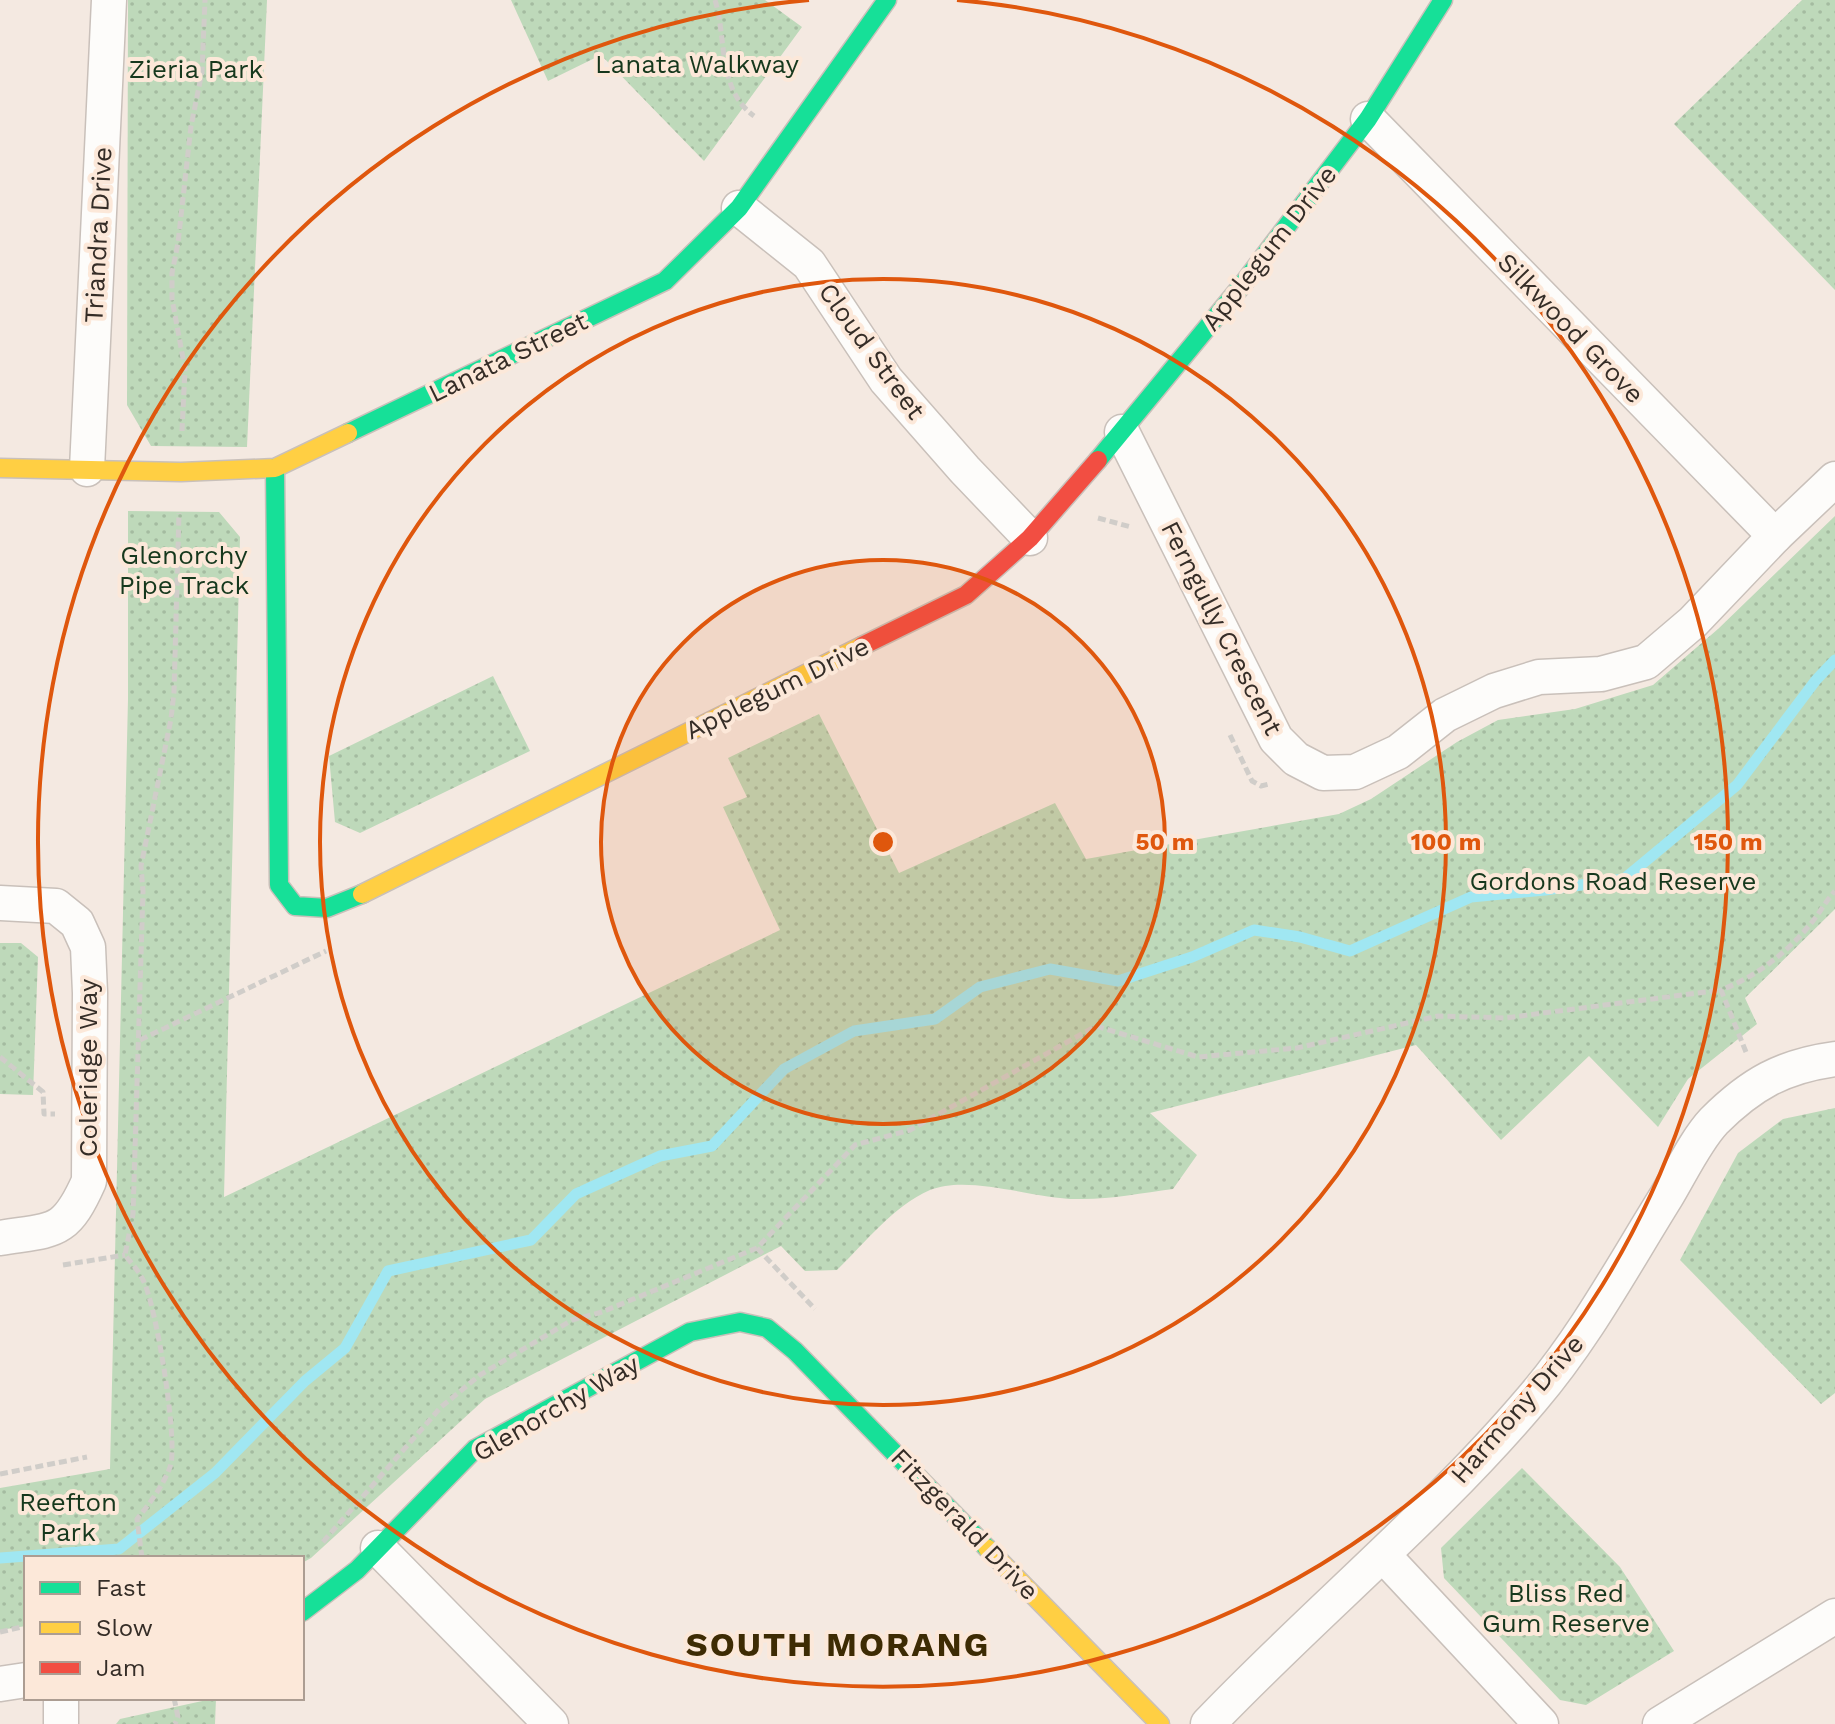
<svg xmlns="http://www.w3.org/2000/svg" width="1835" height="1724" font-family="'Work Sans',sans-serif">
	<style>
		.park { fill: url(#park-dots) }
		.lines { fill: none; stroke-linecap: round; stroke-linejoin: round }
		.stream { stroke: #a0e7f2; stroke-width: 11 }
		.street-casing { stroke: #c9c0ba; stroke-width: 37 }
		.fast-casing { stroke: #c9c0ba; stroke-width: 21 }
		.slow-casing { stroke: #c9c0ba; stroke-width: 21 }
		.jam-casing { stroke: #c9c0ba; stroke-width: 21 }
		.path { stroke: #d0cdc9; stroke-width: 5; stroke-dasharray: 8 4; stroke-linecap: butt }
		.street { stroke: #fdfcfa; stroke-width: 34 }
		.fast { stroke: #16e098; stroke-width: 18 }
		.slow { stroke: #ffcf43; stroke-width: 18 }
		.jam { stroke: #f24e42; stroke-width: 18 }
		.ring { fill: none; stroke: #df570d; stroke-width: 4 }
		.labels { text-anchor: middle; stroke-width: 8; stroke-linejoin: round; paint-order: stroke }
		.park-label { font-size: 26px; fill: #16381d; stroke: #fce8d9 }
		.street-label { font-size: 26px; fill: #352d27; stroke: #fce8d9 }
		.district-label { font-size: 34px; font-weight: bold; letter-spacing: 2px; fill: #3e2b03; stroke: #fce8d9 }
		.centre { fill: #df570d; stroke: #fce8d9; stroke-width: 4 }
		.ring-label { font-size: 24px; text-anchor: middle; font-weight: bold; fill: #df570d; stroke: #fce8d9; stroke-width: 8; stroke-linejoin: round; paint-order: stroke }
	</style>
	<defs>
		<pattern id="park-dots" width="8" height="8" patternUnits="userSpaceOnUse" patternTransform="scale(2)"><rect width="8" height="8" fill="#bed9ba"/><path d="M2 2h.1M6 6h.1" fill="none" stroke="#a4bba0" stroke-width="1.8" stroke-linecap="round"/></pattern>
	</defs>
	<rect width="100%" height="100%" fill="#f4e9e1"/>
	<g class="park">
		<polygon points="128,0 267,0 247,447 151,446 127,405"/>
		<polygon points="511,0 765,0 802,27 704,161 601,55 548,81"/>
		<polygon points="1802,0 1835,0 1835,290 1674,124"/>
		<path d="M 128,511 L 219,512 L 240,537 L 224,1197 L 780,930 L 723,807 L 747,797 L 728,758 L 819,714 L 899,873 L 1055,803 L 1086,859 L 1339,814 L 1371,799 L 1457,742 L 1498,720 L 1575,709 L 1653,685 L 1718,629 L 1835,516 L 1835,909 L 1745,998 L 1757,1024 L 1688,1079 L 1658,1127 L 1589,1056 L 1501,1140 L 1416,1045 L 1150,1113 L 1197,1155 L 1173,1189 C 1141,1193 1108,1200 1076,1199 C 1034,1199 969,1174 930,1190 C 893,1206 865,1243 837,1270 L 805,1271 L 781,1246 L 485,1399 L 311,1558 L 302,1563 L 302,1558 L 26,1558 L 26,1626 L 0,1630 L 0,1488 L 110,1469 L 128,699 Z"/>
		<polygon points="493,676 530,751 360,833 335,822 329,756"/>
		<polygon points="0,943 21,943 38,957 33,1095 0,1094"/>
		<polygon points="1835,1108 1835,1393 1821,1404 1680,1260 1738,1153 1783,1119"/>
		<polygon points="1522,1468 1620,1567 1674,1651 1586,1705 1560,1700 1444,1578 1441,1548"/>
		<polygon points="216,1698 215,1724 116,1724 120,1719"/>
	</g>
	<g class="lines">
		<polyline class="stream" points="0,1558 119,1549 215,1473 305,1381 345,1348 388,1271 531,1240 576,1194 660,1156 712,1146 784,1069 854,1031 935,1019 980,987 1050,969 1118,981 1192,957 1254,930 1300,937 1350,951 1471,897 1545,890 1624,879 1737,785 1816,680 1835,660"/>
		<g class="street-casing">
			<g id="street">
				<polyline points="1368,119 1775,536"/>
				<polyline points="739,208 809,264 886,380 965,470 1030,538"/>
				<polyline points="1122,432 1276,739 1296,759 1323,773 1355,772 1398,752 1445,715 1494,691 1539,677 1601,674 1646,662 1693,622 1775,536 1835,479"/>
				<polyline points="87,469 109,0"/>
				<path d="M 0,903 L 56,906 L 77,923 L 88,947 L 90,993 L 89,1181 C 65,1235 55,1229 0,1238"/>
				<polyline points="378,1548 551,1724"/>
				<polyline points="1383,1555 1541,1724"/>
				<polyline points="0,1684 26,1680"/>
				<polyline points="61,1698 61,1724"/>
				<path d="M 1208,1724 C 1314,1613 1433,1516 1532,1399 C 1585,1337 1623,1266 1666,1197 C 1680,1174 1696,1140 1714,1121 C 1751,1084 1783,1066 1835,1059"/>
				<polyline points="1660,1724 1835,1616"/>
			</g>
		</g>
		<g class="fast-casing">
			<g id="fast">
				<polyline points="348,433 665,281 739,208 887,0"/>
				<polyline points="1098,460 1243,284 1368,119 1443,0"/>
				<polyline points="275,468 279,885 295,906 327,908 362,894"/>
				<polyline points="302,1612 357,1570 475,1449 690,1332 740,1322 767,1328 795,1351 987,1548"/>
			</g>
		</g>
		<g class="slow-casing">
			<g id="slow">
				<polyline points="0,468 181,472 275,468 348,433"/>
				<polyline points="362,894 862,646"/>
				<polyline points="987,1548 1160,1724"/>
			</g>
		</g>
		<g class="jam-casing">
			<polyline id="jam" points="862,646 966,595 1030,538 1098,460"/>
		</g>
		<g class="path">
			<path d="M 715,0 C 727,39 717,89 754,116"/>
			<polyline points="182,431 185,369 172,299 172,273 178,243 191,126 202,72 205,0"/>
			<polyline points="1098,518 1131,527"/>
			<polyline points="1230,735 1252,781 1261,786 1269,784"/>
			<polyline points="140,1040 326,951"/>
			<path d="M 1746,1052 L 1721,990 C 1755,977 1784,955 1808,927 C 1818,916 1825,902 1835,891"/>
			<polyline points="0,1057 43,1092 44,1114 55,1114"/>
			<polyline points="757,1248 815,1309"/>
			<polyline points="63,1265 125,1255"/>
			<polyline points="0,1474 87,1457"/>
			<polyline points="323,1542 441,1407 480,1375 572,1320 602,1312 757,1248 855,1145 910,1130 1096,1026 1198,1057 1297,1048 1438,1016 1505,1018 1721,990"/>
			<path d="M 142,1558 L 137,1519 C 150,1503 163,1486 170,1467 C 179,1444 156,1304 143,1280 C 139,1271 131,1263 125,1255 L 133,1214 L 143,891 L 141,866 L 171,719 L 174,692 L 179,513"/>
			<polyline points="0,1632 26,1626"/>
			<polyline points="174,1698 178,1717 175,1724"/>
		</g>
		<use href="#street" class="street"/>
		<use href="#fast" class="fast"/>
		<use href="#slow" class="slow"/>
		<use href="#jam" class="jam"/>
	</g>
	<circle cx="883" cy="842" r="282" fill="#df570d" fill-opacity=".12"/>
	<g class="ring">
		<circle cx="883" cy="842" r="282"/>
		<circle cx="883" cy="842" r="563"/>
		<path d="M957 0A845 845 0 1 1 809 0"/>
	</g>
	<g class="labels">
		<g class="park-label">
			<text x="697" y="73">Lanata Walkway</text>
			<text x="196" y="78">Zieria Park</text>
			<text x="184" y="564">Glenorchy<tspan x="184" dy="30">Pipe Track</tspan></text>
			<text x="1613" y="890">Gordons Road Reserve</text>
			<text x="68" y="1511">Reefton<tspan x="68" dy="30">Park</tspan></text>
			<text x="1566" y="1602">Bliss Red<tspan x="1566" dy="30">Gum Reserve</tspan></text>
		</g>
		<g class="street-label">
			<text transform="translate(98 235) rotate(-87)" y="9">Triandra Drive</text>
			<text transform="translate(1269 248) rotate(-52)" y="9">Applegum Drive</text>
			<text transform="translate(1571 328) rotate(46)" y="9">Silkwood Grove</text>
			<text transform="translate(872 351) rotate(54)" y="9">Cloud Street</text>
			<text transform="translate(508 357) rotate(-26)" y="9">Lanata Street</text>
			<text transform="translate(1222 628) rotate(63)" y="9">Ferngully Crescent</text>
			<text transform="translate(777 688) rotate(-26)" y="9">Applegum Drive</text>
			<text transform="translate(88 1068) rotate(-90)" y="9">Coleridge Way</text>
			<text transform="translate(556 1408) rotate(-30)" y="9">Glenorchy Way</text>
			<text transform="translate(1517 1409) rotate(-49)" y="9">Harmony Drive</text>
			<text transform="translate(965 1524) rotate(46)" y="9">Fitzgerald Drive</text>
		</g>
		<g class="district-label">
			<text x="838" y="1656">SOUTH MORANG</text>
		</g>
	</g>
	<circle cx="883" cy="842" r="12" class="centre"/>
	<g class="ring-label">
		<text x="1165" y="850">50 m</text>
		<text x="1446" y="850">100 m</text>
		<text x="1728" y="850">150 m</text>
	</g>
	<rect x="24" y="1556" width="280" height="144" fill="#fce8d9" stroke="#ac9d92" stroke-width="2"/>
	<rect x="40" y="1582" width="40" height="12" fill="#16e098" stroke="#ac9d92" stroke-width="2"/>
	<text x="96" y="1596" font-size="24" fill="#352d27">Fast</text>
	<rect x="40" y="1622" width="40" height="12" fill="#ffcf43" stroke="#ac9d92" stroke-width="2"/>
	<text x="96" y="1636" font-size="24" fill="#352d27">Slow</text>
	<rect x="40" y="1662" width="40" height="12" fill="#f24e42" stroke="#ac9d92" stroke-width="2"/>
	<text x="96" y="1676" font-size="24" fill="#352d27">Jam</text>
</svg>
